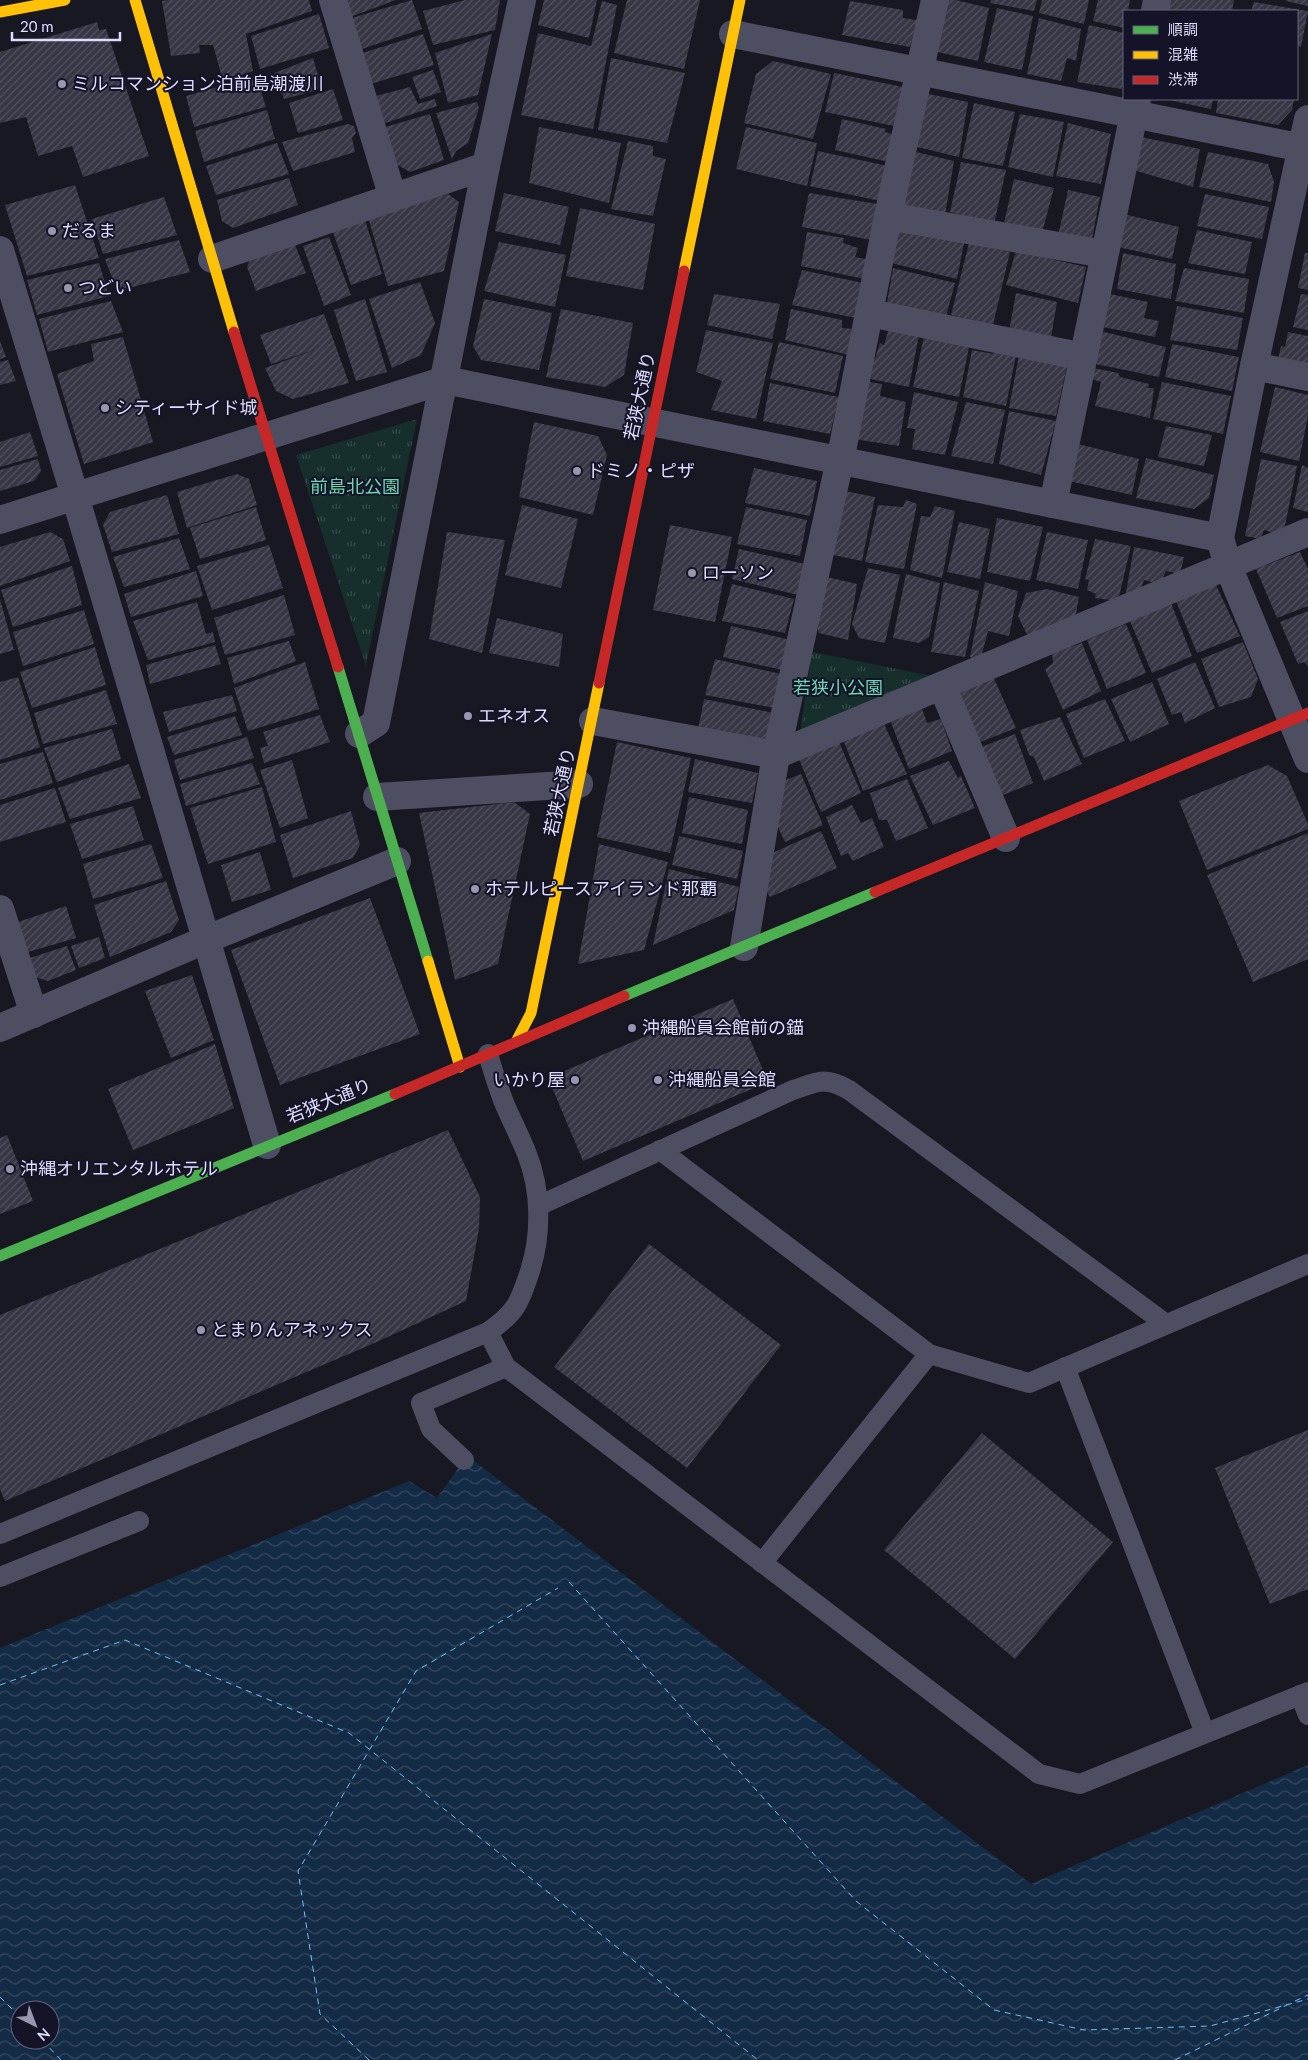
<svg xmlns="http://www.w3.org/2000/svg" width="1308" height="2060" font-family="Lato,'Noto Sans JP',sans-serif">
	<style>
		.park { fill: url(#park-tufts) }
		.water { fill: url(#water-waves); fill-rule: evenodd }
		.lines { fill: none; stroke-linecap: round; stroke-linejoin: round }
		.ferry { stroke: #74c2f2; stroke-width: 1; stroke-dasharray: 6 5; stroke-linecap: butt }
		.building { fill: url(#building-hatch) }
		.lane { stroke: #4e4e62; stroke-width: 20 }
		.street { stroke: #4e4e62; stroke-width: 28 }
		.fast { stroke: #4caf50; stroke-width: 11 }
		.slow { stroke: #ffc107; stroke-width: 11 }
		.jam { stroke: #c62828; stroke-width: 11 }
		.poi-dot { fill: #9897b0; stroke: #141327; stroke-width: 2 }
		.labels { text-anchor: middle; stroke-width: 4; stroke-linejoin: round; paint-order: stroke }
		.poi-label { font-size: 18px; fill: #dddcfc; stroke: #141327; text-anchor: start }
		.street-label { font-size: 18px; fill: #dddcfc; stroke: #141327 }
		.park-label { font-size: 18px; fill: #6ed6b4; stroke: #141327 }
	</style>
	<defs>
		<pattern id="park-tufts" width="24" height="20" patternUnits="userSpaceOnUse" patternTransform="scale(1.25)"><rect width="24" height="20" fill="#162e2c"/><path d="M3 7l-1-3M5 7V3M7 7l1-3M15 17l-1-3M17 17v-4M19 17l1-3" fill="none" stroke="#374c4c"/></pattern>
		<pattern id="water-waves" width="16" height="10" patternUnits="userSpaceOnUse" patternTransform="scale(1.25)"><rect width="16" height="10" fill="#142b46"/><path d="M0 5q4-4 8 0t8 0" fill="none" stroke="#364962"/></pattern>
		<pattern id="building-hatch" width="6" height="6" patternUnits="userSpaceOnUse" patternTransform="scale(1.25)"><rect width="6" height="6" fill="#363644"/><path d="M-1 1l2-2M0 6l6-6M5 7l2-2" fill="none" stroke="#535260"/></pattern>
	</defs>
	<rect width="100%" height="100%" fill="#181822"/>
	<g class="park">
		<polygon points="417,419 366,665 366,666 296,455"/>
		<polygon points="812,652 932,676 800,732"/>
	</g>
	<path class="water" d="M 469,1457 L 1031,1884 L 1308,1765 L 1308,2060 L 0,2060 L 0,1648 L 409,1481 L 437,1498 L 464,1460 ZM 20,2010 L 50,2010 L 50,2040 L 20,2040 Z"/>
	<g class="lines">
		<g class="ferry">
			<polyline points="569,1582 856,1901 994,2010 1084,2030 1210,2026 1308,1999"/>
			<polyline points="0,1685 125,1640 349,1733 758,2060"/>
			<polyline points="0,1997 20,2017"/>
			<polyline points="1295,2001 1308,1995"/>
			<polyline points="42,2040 61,2060"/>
			<polyline points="369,2060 320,2014 298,1871 416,1671 558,1588"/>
			<polyline points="1175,2060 1287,2005"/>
		</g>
	</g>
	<g class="building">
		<polygon points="168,0 309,0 312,11 246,34 253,71 223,81 213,45 199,45 200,53 171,56 162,1"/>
		<polygon points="344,0 396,0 342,20"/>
		<polygon points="412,0 422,29 362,49 352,18"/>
		<polygon points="465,0 500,0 495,30 433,45 423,11"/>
		<polygon points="544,0 597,0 589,38 538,25"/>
		<polygon points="627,0 700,0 684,69 614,53"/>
		<polygon points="942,0 956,0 989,8 978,61 933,51"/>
		<polygon points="991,0 1037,0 1034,11 990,3"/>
		<polygon points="1042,0 1089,0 1084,24 1039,13"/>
		<polygon points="1098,0 1130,0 1128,11 1124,11 1124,28 1093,21"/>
		<polygon points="1168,0 1234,0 1232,11 1165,11"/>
		<polygon points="1286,0 1308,0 1308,6 1286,1"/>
		<polygon points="602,1 617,5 593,129 521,115 538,33 591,46"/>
		<polygon points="850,1 903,10 903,18 917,20 910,47 842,35"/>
		<polygon points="1254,2 1308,11 1301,47 1297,46 1297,11 1251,11"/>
		<polygon points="997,8 1033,16 1022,70 984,62"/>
		<polygon points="319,14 329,48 260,69 251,36"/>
		<polygon points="1039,18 1081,29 1076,61 1067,58 1061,81 1027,74"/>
		<polygon points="97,22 99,30 106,29 149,156 83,177 72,146 38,156 26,117 0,123 0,52"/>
		<polygon points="1089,25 1124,33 1124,77 1122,89 1077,82"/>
		<polygon points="423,34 434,65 367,85 356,55"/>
		<polygon points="492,34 478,95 448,103 435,53"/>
		<polygon points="313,58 322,89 284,99 274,73"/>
		<polygon points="611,58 685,73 667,143 598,130"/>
		<polygon points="773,61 831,74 813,139 744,123 756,74"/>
		<polygon points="433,70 441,92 420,99 412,77"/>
		<polygon points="834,73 903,87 894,126 825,112"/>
		<polygon points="256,76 266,107 194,127 186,96"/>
		<polygon points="410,87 418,104 435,99 437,106 379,125 372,97"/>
		<polygon points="333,89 343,120 298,133 289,103"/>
		<polygon points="924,93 968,102 959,157 913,146"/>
		<polygon points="1164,99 1213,99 1211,109"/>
		<polygon points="1218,99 1294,99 1292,110 1278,125 1216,113"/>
		<polygon points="477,102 479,108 468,143 456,151 452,159 436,113"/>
		<polygon points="974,103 1015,112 1003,166 962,158"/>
		<polygon points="267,110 275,139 204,162 195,131"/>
		<polygon points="430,114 444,160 410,172 396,164 385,127"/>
		<polygon points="1020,114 1064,122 1053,177 1008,167"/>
		<polygon points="842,119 886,129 885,132 896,135 889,162 835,150"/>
		<polygon points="1068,123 1111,134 1101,184 1056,176"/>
		<polygon points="348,124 354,126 356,133 352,138 355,152 293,171 282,142"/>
		<polygon points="539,127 621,143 609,203 529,183"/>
		<polygon points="746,127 817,143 807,186 736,169"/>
		<polygon points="1136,136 1200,149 1193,187 1129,169"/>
		<polygon points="628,141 653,146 653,156 666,159 653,216 611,209"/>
		<polygon points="277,143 289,174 216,195 206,166"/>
		<polygon points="818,151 888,166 880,201 810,186"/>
		<polygon points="912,151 954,161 945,215 900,206"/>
		<polygon points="1208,152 1268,164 1274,182 1271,202 1199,187"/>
		<polygon points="961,162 1006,170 994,224 950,212"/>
		<polygon points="289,178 298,205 233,228 222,221 217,200"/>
		<polygon points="1014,179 1054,188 1042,233 1004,223"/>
		<polygon points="75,185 99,258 27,276 5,205"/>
		<polygon points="1068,190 1100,197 1091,244 1058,236"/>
		<polygon points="504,193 569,207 560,245 495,231"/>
		<polygon points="809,193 878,204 871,240 802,227"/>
		<polygon points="448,194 459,202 444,271 388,286 368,217"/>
		<polygon points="1205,194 1269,207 1262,239 1197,226"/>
		<polygon points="164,197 177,235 103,254 92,219"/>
		<polygon points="580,208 655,224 643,290 566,276"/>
		<polygon points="1123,214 1179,227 1172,259 1118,247"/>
		<polygon points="365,220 382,274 351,285 332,229"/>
		<polygon points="898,230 964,243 957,279 891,263"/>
		<polygon points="1197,230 1252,242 1245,274 1188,263"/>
		<polygon points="807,232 844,238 843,243 858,248 855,257 870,260 865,279 801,266"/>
		<polygon points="329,237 351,295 324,306 303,246"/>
		<polygon points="179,240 190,272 117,291 105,259"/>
		<polygon points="294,242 306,273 256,291 247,267 251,256"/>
		<polygon points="499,242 566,255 555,307 484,291"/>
		<polygon points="969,243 1010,252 993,325 951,315"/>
		<polygon points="1016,251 1086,267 1078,303 1006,285"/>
		<polygon points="1123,253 1176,264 1171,299 1117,289"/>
		<polygon points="1305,253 1308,253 1308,290 1298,288"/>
		<polygon points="99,263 109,296 37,315 27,280"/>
		<polygon points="893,268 955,283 946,316 887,303"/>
		<polygon points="1184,268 1249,279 1244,313 1175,301"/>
		<polygon points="802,270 863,283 856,318 792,305"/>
		<polygon points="420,282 435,323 421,355 392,368 369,299"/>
		<polygon points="1016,293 1057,302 1051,338 1009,331"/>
		<polygon points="714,294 780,304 772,339 707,325"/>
		<polygon points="1110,294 1148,302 1144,318 1159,321 1155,337 1103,327"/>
		<polygon points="1301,294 1308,295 1308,330 1293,327"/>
		<polygon points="365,299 387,372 356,381 334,310"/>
		<polygon points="484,299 552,313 539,370 481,360 473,346"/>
		<polygon points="111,301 123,332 48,352 39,319"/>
		<polygon points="1177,306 1243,318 1237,350 1170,340"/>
		<polygon points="561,309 633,323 624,375 605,387 546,377"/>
		<polygon points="791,309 842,320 842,328 854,329 849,355 785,340"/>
		<polygon points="324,314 349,383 293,399 276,391 265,368 317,349 271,364 260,335"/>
		<polygon points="889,328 919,335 909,387 866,378 871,359 875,359 880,343 884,345"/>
		<polygon points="706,330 773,343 756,419 711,410 722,381 696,372"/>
		<polygon points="1096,330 1166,347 1159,377 1086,362"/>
		<polygon points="925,332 969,347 959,397 913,387"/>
		<polygon points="1288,332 1308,336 1308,372 1277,365 1281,346 1285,347"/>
		<polygon points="123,337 153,442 84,464 57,374 94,361 91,344"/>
		<polygon points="0,341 6,357 0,359"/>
		<polygon points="779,342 843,356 835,393 770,379"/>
		<polygon points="1172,344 1239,357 1232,391 1165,377"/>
		<polygon points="995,348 1016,355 1006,406 963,397 972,350 993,354"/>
		<polygon points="1019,355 1067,366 1056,416 1009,408"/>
		<polygon points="8,360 16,381 0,385 0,362"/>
		<polygon points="1088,367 1118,373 1120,377 1149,384 1148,388 1154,388 1150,418 1095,406 1101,382 1086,377"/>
		<polygon points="864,381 882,384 880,396 906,402 899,446 854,439"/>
		<polygon points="1162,382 1231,396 1223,434 1153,419"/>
		<polygon points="770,383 839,397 830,434 763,421"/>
		<polygon points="1275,387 1308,395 1308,416 1299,461 1260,452"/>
		<polygon points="914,392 958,402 945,455 912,449 915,429 907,428"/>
		<polygon points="966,402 1005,410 993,464 951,456"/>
		<polygon points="1009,411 1056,421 1041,475 999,464"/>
		<polygon points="534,422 598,436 607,455 593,515 519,497"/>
		<polygon points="1166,426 1212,435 1204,466 1158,457"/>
		<polygon points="30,432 38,456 0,467 0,442"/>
		<polygon points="1074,443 1139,459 1132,495 1064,480"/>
		<polygon points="1146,458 1214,475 1209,498 1194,509 1136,498"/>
		<polygon points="38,459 41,471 34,481 0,491 0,470"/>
		<polygon points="1261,459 1297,466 1283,536 1264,530 1261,539 1245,536"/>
		<polygon points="1302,465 1308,468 1308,512 1293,508"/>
		<polygon points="754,468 817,481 810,516 745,503"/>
		<polygon points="237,474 249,479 257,505 187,528 177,492"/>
		<polygon points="840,490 875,497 862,561 828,554"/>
		<polygon points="167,495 179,534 112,552 103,525 110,512"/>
		<polygon points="906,500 917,504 904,569 865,562 878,505 903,507"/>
		<polygon points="522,505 578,519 561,588 505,575"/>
		<polygon points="935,506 955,511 942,578 910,570 921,516 930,517"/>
		<polygon points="256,507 266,540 200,559 190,528"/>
		<polygon points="746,507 807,520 800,556 737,544"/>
		<polygon points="997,518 1043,527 1030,581 987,572"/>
		<polygon points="959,522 990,529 980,579 947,572"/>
		<polygon points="670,525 732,537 715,622 653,610"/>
		<polygon points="50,532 63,539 70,561 0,586 0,547"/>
		<polygon points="447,532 505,540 482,653 429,639"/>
		<polygon points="1047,532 1088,540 1078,589 1036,580"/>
		<polygon points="179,538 190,569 124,587 113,557"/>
		<polygon points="1095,539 1131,546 1118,601 1095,598 1096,594 1087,590 1089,580 1085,579"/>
		<polygon points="269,545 283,588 212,610 197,566"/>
		<polygon points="1134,547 1184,557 1180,574 1166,571 1160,584 1144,580 1140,591 1125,598"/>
		<polygon points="739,549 805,564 798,595 732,579"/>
		<polygon points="1300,552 1308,569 1308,606 1277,618 1256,569"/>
		<polygon points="72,566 82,605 13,627 1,590"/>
		<polygon points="868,568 900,575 885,643 859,638 852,624"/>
		<polygon points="196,571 203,596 131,617 124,594"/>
		<polygon points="906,574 940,583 929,637 919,643 893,638"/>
		<polygon points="823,576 857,584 848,640 819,633 814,618"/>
		<polygon points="944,582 979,591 965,657 931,652"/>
		<polygon points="985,582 1018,591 1009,636 988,631 980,661 970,657"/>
		<polygon points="732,584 794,599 785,633 722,621"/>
		<polygon points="1216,585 1240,636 1197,653 1176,601"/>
		<polygon points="1047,589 1079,597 1074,625 1030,641 1018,616 1026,593"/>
		<polygon points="284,595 295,635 225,655 214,618"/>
		<polygon points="0,599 14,650 0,654"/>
		<polygon points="197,602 206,634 213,632 215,642 148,660 133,621"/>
		<polygon points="1171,603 1192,656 1152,673 1130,621"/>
		<polygon points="84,610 94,644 23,666 13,632"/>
		<polygon points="1308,611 1308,666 1304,662 1298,664 1280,622"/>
		<polygon points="497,618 563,634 559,667 489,653"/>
		<polygon points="1126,624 1146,673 1107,689 1087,640"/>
		<polygon points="731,626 790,640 783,670 723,657"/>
		<polygon points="289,641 296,661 234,684 227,658"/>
		<polygon points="1243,642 1258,679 1251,697 1219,707 1201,659"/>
		<polygon points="1082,643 1101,691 1063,710 1045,669 1053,663 1052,653"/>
		<polygon points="215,645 221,664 150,684 146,665"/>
		<polygon points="95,647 106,685 32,708 20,672"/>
		<polygon points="715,659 781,674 774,708 705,695"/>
		<polygon points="305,662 319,709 248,731 234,688"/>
		<polygon points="1195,662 1215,708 1185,723 1181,712 1172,715 1157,679"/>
		<polygon points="993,676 1016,728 978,743 955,692"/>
		<polygon points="18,677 40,747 0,760 0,682"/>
		<polygon points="1152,682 1169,724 1130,742 1111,699"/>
		<polygon points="106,690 117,724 43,744 34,713"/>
		<polygon points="232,695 237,711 169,732 163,712"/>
		<polygon points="704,699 774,713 768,748 697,735"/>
		<polygon points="1105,699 1125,741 1084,758 1066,714"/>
		<polygon points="921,706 927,723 941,719 952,751 909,769 890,720"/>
		<polygon points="320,715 330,742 264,763 260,748 268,746 263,732"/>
		<polygon points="235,716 242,735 174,755 167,737"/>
		<polygon points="1060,717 1082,764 1044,781 1034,757 1029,755 1020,730"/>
		<polygon points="884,724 907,774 863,791 843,739"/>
		<polygon points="112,729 121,759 57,782 44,748"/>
		<polygon points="1015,734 1033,783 998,797 976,749"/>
		<polygon points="247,737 254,758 180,780 174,760"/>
		<polygon points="617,742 691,758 670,853 597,837"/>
		<polygon points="839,742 861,793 821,812 798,757"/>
		<polygon points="43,752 53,783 0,800 0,764"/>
		<polygon points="695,759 758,773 752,803 688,792"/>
		<polygon points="292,760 308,818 280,828 260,770"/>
		<polygon points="949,761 958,778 961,776 975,808 933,825 910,776"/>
		<polygon points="252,763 260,784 186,806 180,784"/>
		<polygon points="129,764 141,798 70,819 58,788"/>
		<polygon points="1268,765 1287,776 1308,824 1308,829 1207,870 1179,801"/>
		<polygon points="801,774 823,825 785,842 774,819 786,780"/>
		<polygon points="907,779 928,828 896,841 887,820 879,820 870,793"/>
		<polygon points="262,787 276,842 208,864 190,808"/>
		<polygon points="55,788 66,822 0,842 0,805"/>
		<polygon points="689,797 748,810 742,844 682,833"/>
		<polygon points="514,802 530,814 498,964 455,980 419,813"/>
		<polygon points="852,805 861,823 872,818 884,847 853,861 848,853 841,856 826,817"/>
		<polygon points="133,806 144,840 82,859 70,824"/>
		<polygon points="351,811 360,845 353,858 293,878 280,835"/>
		<polygon points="821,831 837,868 770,897 761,881 770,854"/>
		<polygon points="1308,833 1308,959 1253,982 1207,875"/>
		<polygon points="679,836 743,851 737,879 672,865"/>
		<polygon points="151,844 163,878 93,899 83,864"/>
		<polygon points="599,844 668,862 644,950 578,964"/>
		<polygon points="260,852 271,890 232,902 221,865"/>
		<polygon points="669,869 739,887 734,910 653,945"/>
		<polygon points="166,881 179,920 171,932 110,957 94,905"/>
		<polygon points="370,898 420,1034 280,1085 231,950"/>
		<polygon points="66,906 76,938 28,952 18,922"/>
		<polygon points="99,937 105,958 79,968 71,946"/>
		<polygon points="67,946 76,970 48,981 35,977 30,958"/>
		<polygon points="192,975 214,1040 171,1058 145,991"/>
		<polygon points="733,999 768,1082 583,1161 548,1078"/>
		<polygon points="215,1044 234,1108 133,1150 108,1089"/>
		<polygon points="448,1130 480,1197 479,1229 466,1301 370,1345 5,1501 0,1489 0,1315"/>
		<polygon points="7,1135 33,1201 0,1214 0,1138"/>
		<polygon points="649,1244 781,1345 687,1468 554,1367"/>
		<polygon points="1308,1430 1308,1589 1270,1604 1215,1468"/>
		<polygon points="982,1433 1113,1542 1015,1659 884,1550"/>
	</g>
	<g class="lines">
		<g class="lane">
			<polyline points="660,1150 929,1354 1029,1383 1308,1264"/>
			<path d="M 538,1206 L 793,1090 C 818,1082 824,1076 849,1090 L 1166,1324"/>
			<polyline points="488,1332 506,1367 1039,1774 1080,1784 1308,1692"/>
			<polyline points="1065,1367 1205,1733"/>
			<polyline points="464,1460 431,1429 421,1403 506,1367"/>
			<path d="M 0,1534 L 488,1332 C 516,1313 520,1302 530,1271 C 542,1233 541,1190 527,1154 C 520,1137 512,1121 505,1105 C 498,1088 493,1071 488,1054"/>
			<polyline points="762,1563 929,1354"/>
			<polyline points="0,1577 139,1521"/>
			<polyline points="1300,1695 1308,1715"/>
		</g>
		<g class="street">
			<polyline points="333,0 393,198"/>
			<polyline points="1155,11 1157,0"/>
			<polyline points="733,34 1308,149"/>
			<polyline points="1308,119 1254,366 1220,538 1228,566 1308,759"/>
			<polyline points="888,216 1104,254"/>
			<polyline points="0,250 75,496 267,1145"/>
			<polyline points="212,259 486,166"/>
			<polyline points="870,313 1084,357"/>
			<polyline points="1254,366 1308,377"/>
			<polyline points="1053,504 1137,99"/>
			<polyline points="0,520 445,380 1220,538"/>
			<polyline points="942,686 1006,838"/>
			<polyline points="593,721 776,755 1308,532"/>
			<polyline points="359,734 376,723 486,166 522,0"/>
			<polyline points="377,797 579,784"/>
			<polyline points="0,909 34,1014"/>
			<polyline points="744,947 776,755 844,441 888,216 935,0"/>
			<polyline points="0,1028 205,940 397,861"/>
		</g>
		<g class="fast">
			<polyline points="338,667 428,961"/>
			<polyline points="624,996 875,892"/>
			<polyline points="0,1256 395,1094"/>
		</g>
		<g class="slow">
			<polyline points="135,0 234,332"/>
			<polyline points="0,12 65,0"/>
			<polyline points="684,271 740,0"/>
			<polyline points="428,961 460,1067"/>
			<polyline points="517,1040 531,1013 599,683"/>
		</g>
		<g class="jam">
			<polyline points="234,332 338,667"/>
			<polyline points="599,683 684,271"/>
			<polyline points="875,892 1308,713"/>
			<polyline points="395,1094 624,996"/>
		</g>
	</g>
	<g class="poi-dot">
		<circle cx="62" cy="84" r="5"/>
		<circle cx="52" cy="231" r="5"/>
		<circle cx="68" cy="288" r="5"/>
		<circle cx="105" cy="408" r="5"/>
		<circle cx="577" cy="471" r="5"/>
		<circle cx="692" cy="573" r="5"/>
		<circle cx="468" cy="716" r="5"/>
		<circle cx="475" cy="889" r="5"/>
		<circle cx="632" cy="1028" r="5"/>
		<circle cx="575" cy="1080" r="5"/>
		<circle cx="658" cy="1080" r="5"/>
		<circle cx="10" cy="1169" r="5"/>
		<circle cx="201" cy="1330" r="5"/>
	</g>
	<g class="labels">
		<g class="poi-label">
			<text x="72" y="90">ミルコマンション泊前島潮渡川</text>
			<text x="62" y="237">だるま</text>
			<text x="78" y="294">つどい</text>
			<text x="115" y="414">シティーサイド城</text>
			<text x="587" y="477">ドミノ・ピザ</text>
			<text x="702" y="579">ローソン</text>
			<text x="478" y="722">エネオス</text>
			<text x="485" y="895">ホテルピースアイランド那覇</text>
			<text x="642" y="1034">沖縄船員会館前の錨</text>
			<text x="565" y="1086" text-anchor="end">いかり屋</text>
			<text x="668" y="1086">沖縄船員会館</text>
			<text x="20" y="1175">沖縄オリエンタルホテル</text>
			<text x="211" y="1336">とまりんアネックス</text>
		</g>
		<g class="street-label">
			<text transform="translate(640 396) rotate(-78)" y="6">若狭大通り</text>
			<text transform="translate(560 792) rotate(-78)" y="6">若狭大通り</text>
			<text transform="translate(329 1101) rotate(-22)" y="6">若狭大通り</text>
		</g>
		<g class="park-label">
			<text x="355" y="493">前島北公園</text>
			<text x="838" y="694">若狭小公園</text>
		</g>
	</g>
	<rect x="1123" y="10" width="175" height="90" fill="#141327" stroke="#64637c"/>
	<rect x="1133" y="26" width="25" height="8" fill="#4caf50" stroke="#64637c"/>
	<text x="1168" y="35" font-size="15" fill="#dddcfc">順調</text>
	<rect x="1133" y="51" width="25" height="8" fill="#ffc107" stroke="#64637c"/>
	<text x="1168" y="60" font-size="15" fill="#dddcfc">混雑</text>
	<rect x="1133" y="76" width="25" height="8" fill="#c62828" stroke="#64637c"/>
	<text x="1168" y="85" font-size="15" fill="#dddcfc">渋滞</text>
	<g transform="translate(35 2025) rotate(138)"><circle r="24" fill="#141327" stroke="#64637c"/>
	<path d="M0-4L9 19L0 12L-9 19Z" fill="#9897b0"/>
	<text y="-8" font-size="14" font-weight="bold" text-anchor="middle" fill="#dddcfc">N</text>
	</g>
	<path d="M12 32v8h108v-8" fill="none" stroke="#dddcfc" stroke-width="2.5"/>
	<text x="20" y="32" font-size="15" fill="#dddcfc" stroke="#141327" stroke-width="4" paint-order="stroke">20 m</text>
</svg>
